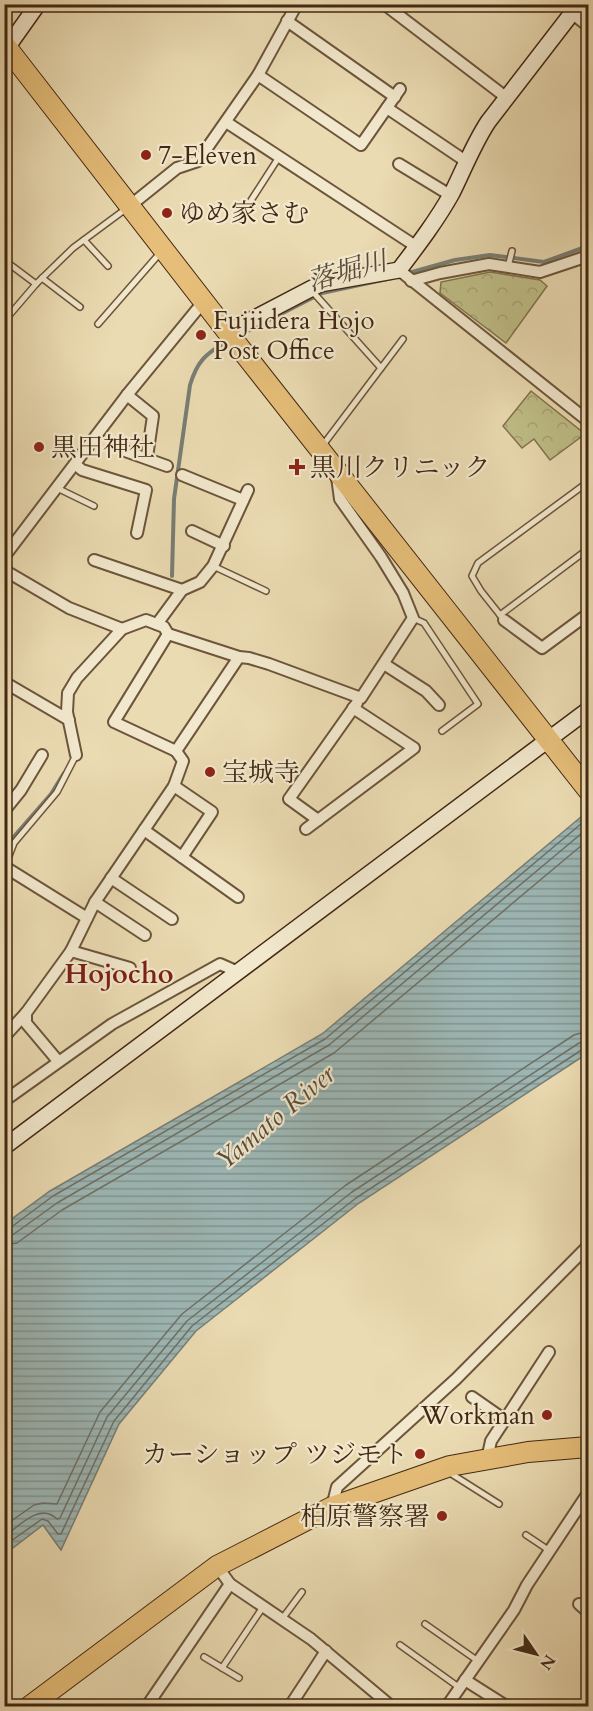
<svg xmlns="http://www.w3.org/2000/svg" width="593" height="1711" font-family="Cardo,'Noto Serif JP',serif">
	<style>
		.park { fill: url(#park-crowns); stroke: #80734d; stroke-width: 1.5 }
		.water { fill: url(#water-rules); stroke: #797e75; stroke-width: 1.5 }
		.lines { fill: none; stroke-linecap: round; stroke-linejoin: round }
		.shore { stroke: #707065; stroke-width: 1.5 }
		.stream { stroke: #797e75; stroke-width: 4 }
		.lane-casing { stroke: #6c553b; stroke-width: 8 }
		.street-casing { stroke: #6c553b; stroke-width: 14 }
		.secondary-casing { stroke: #422813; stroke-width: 18 }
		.highway-casing { stroke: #422813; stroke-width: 22 }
		.lane { stroke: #f2e8cd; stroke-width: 5 }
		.street { stroke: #f2e8cd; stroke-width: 10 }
		.secondary { stroke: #f2e8cd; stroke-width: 15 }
		.highway { stroke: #e6be79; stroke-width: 20 }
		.poi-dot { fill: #8f2418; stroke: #f2e8cd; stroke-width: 2 }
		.labels { text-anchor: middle; stroke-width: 4.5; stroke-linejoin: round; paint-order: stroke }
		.poi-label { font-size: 26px; fill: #422813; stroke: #f2e8cd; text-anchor: start }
		.water-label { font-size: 27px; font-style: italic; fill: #594c3c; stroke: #f2e8cd }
		.neighbourhood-label { font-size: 27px; font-weight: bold; fill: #7a1f14; stroke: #f2e8cd }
	</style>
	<defs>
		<pattern id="park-crowns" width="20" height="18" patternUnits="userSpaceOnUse" patternTransform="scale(1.5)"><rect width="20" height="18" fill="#bfbe87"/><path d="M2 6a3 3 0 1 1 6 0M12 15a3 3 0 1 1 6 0" fill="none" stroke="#a5a374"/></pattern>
		<pattern id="water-rules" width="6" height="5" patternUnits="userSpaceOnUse" patternTransform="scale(1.5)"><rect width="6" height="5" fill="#9db8b7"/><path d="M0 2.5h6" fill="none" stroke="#829694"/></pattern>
	</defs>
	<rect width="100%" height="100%" fill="#ebdbb2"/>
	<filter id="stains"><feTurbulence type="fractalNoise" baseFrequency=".00333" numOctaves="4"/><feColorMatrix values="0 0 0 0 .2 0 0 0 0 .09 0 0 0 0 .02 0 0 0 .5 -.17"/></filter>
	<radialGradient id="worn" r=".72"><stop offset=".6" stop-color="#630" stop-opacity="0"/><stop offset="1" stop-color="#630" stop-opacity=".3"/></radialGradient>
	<g class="park">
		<polygon points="490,272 540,280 547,286 506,343 440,293 441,282"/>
		<polygon points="531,391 585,434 550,460 534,439 522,448 503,426"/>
	</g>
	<polygon class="water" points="588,811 588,1053 359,1203 196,1331 119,1424 61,1550 43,1525 5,1554 5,1224 50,1191 322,1034"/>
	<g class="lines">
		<g class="shore">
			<polyline points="4,1229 10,1228 53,1196 325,1039 588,818"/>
			<polyline points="4,1236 14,1234 57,1203 329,1045 588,828"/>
			<polyline points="4,1245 17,1243 62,1210 334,1053 588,840"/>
			<polyline points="4,1526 34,1505 43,1503 57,1504 100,1412 182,1314 346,1185 574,1035 588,1031"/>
			<path d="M 4,1537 C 19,1526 40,1502 57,1519 L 60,1518 L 107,1417 L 187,1321 L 352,1192 L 579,1043 L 588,1040"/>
			<polyline points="4,1546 42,1519 48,1521 58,1534 61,1534 114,1421 192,1326 356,1198 583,1049 588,1048"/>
		</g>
		<g class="stream">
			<polyline points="405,274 455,260 490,255 544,262 588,246"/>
			<polyline points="238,336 322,293 392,278"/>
			<path d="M 172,576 L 174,499 L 190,385 C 197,362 205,354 226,342"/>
			<polyline points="4,853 10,841 51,794 64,773"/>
		</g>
		<g class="lane-casing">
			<g id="lane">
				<polyline points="250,202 279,157"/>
				<polyline points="84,240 108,266"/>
				<polyline points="4,260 36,284"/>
				<polyline points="508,267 512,251"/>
				<polyline points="42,278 80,307"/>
				<polyline points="312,291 381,368"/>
				<polyline points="6,319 36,284 73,248 127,208"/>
				<polyline points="98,324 160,253"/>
				<polyline points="323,445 403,339"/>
				<polyline points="57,488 94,506"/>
				<polyline points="213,566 266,591"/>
				<polyline points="500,615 588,549"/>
				<polyline points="413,618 424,623 478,704 442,731"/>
				<polyline points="504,620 481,591 472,576 478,563 588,482"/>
				<polyline points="5,866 14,843 57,792 76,755"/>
				<polyline points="450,1473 499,1504"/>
				<polyline points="526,1535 550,1551"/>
				<polyline points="282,1619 302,1592"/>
				<polyline points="425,1624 478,1661"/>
				<polyline points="400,1645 460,1688"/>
				<polyline points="204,1657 239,1678"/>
				<polyline points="222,1668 263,1607"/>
			</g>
		</g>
		<g class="street-casing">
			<g id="street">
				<polyline points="384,4 507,98"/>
				<polyline points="572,13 588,26"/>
				<polyline points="287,21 395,97"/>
				<polyline points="258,75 361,145 400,89"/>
				<polyline points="387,108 467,162"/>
				<polyline points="226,122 417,247"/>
				<polyline points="399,164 450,195"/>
				<polyline points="131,205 177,168 198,161 258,75 297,4"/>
				<polyline points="399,270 588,421"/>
				<polyline points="411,281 440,273 489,264 540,272 588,256"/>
				<polyline points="127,395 153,416 147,457"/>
				<polyline points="125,451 167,466"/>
				<polyline points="75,464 82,470 146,490 137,533"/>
				<polyline points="182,475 243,500"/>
				<polyline points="192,531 224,546"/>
				<polyline points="4,557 127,395 204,301"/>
				<polyline points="94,560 182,590"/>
				<polyline points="4,570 69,608 122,629"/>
				<polyline points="504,620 542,648 588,614"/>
				<polyline points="157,624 182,590 200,582 213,566 248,490"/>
				<polyline points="168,634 114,722 176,751"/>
				<polyline points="384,664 426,691 439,705"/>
				<polyline points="4,682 69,720"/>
				<polyline points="76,755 67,712 68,693 77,678 122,629 146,620 164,627 168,634 239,657 249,658 269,664 361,698 413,618 403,593 381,557 340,499 337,477"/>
				<polyline points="174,786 212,812 182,857"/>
				<polyline points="4,811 21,790 42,755"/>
				<polyline points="318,820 289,799 357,703"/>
				<polyline points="306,829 414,748 353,708"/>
				<polyline points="144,830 238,897"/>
				<polyline points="5,867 87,918"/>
				<polyline points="111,878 172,919"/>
				<polyline points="95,902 145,935"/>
				<polyline points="71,951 130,968"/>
				<polyline points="4,1037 26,1013"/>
				<polyline points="58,1061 26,1023 26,1013 71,951 95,902 174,786 183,761 176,751 239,657"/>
				<polyline points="4,1101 112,1024 220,964 238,972"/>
				<polyline points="472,1397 505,1420"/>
				<polyline points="487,1459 491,1441 549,1352"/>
				<polyline points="332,1507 337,1487 456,1379 588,1246"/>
				<polyline points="217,1566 230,1584 311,1639 391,1706"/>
				<polyline points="579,1604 588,1612"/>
				<polyline points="465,1680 506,1706"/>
				<polyline points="147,1706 230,1584"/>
				<polyline points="290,1706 326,1651"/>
				<polyline points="447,1706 514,1610 527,1585 588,1493"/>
			</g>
		</g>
		<g class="secondary-casing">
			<g id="secondary">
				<polyline points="4,52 38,4"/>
				<path d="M 228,332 L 320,284 L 399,270 C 418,245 437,220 452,193 C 464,169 473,145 488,122 L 579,4"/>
				<polyline points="4,1147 588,710"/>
			</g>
		</g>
		<g class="highway-casing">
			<g id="highway">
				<polyline points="4,44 236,343 588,790"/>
				<polyline points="30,1706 217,1566 332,1507 450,1466 528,1452 588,1447"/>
			</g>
		</g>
		<use href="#lane" class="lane"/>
		<use href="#street" class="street"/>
		<use href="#secondary" class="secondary"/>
		<use href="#highway" class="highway"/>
	</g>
	<g class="poi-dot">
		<circle cx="146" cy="155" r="6"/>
		<circle cx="167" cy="213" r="6"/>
		<circle cx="201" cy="335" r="6"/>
		<circle cx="39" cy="447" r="6"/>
		<path d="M294 458h6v6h6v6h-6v6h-6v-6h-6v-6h6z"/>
		<circle cx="210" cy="772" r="6"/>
		<circle cx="547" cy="1415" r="6"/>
		<circle cx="420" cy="1454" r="6"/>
		<circle cx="442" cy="1516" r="6"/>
	</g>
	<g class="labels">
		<g class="poi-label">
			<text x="158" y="164">7-Eleven</text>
			<text x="179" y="222">ゆめ家さむ</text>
			<text x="213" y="329">Fujiidera Hojo<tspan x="213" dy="30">Post Office</tspan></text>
			<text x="51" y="456">黒田神社</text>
			<text x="310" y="476">黒川クリニック</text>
			<text x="222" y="781">宝城寺</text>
			<text x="535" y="1424" text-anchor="end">Workman</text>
			<text x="408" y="1463" text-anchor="end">カーショップ ツジモト</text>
			<text x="430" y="1525" text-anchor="end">柏原警察署</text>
		</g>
		<g class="water-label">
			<text transform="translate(347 271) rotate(-16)" y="9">落堀川</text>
			<text transform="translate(275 1117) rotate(-40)" y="9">Yamato River</text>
		</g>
		<g class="neighbourhood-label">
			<text x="119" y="983">Hojocho</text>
		</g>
	</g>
	<rect width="593" height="1711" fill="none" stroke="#ebdbb2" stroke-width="24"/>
	<rect x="6" y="6" width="581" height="1699" fill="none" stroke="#422813" stroke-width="3"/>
	<rect x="12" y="12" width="569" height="1687" fill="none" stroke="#422813" stroke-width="1.5"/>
	<g transform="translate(536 1654) rotate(125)" stroke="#f2e8cd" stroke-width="4.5" paint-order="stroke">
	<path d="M0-4.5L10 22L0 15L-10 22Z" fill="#422813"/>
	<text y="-9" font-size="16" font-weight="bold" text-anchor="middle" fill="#422813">N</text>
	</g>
	<rect width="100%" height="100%" filter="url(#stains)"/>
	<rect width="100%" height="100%" fill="url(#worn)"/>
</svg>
